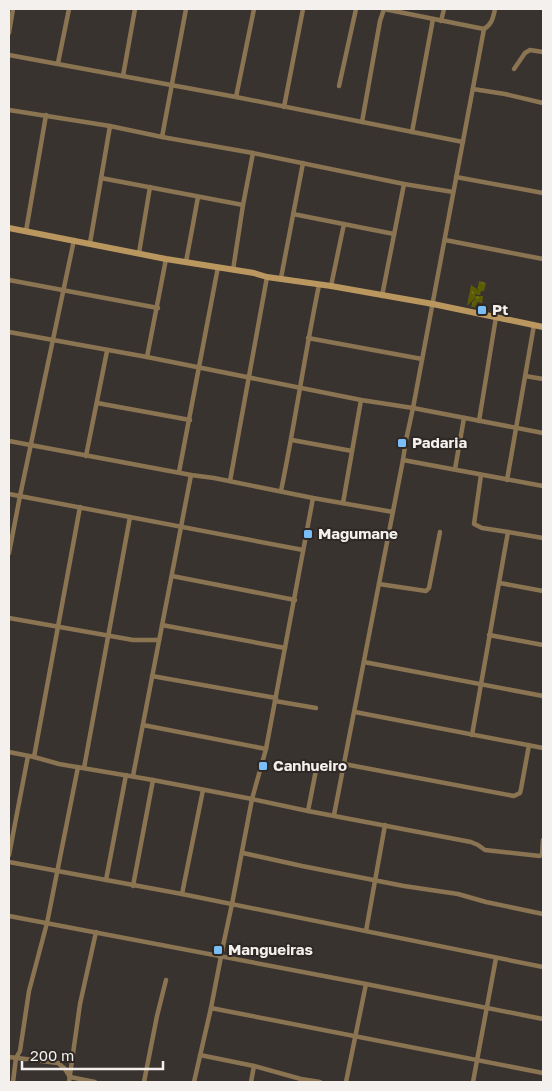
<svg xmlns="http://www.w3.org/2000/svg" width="552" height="1091" font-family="'Golos Text',sans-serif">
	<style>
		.green { fill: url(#green-dots) }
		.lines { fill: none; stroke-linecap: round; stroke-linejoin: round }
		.street { stroke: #8a7452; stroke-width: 4.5 }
		.secondary { stroke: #ba975f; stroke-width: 6 }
		.poi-dot { fill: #7abef8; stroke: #2f2926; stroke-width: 2 }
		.labels { text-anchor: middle; stroke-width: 4; stroke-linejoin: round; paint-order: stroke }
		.poi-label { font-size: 15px; font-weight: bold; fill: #f4f0ee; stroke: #2f2926; text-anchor: start }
	</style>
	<defs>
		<pattern id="green-dots" width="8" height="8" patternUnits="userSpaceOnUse" patternTransform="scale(1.25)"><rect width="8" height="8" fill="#5b5c03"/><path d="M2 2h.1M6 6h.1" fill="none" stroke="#737428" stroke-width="1.8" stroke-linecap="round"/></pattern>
	</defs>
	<rect width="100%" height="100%" fill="#393330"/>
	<polygon class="green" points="479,281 486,283 484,291 481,291 480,295 478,295 476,294 475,296 483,296 482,303 478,302 475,307 471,307 473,301 475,299 475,298 467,306 471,285 477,289 477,293"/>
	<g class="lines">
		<g class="street">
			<polyline points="384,9 484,29"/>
			<polyline points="441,21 444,9"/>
			<polyline points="9,33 13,9"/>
			<polyline points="9,55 236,97 463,142"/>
			<polyline points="58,63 69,9"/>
			<polyline points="514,69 525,53 530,50 543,52"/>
			<polyline points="123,76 135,9"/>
			<polyline points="339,86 356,9"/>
			<polyline points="473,89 505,94 543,103"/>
			<polyline points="236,97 254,9"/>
			<polyline points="284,107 303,9"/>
			<polyline points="9,110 110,126 162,137 253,153 404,184 453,192"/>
			<polyline points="362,122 380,21 384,9"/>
			<polyline points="412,132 433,19"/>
			<polyline points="162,137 186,9"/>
			<polyline points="456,177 543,193"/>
			<polyline points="101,178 243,205"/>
			<polyline points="293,214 394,234"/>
			<polyline points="26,231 46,115"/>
			<polyline points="445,240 543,259"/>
			<polyline points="90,243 110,126"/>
			<polyline points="139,253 150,187"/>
			<polyline points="186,262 198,197"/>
			<polyline points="233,270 243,205 253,153"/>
			<polyline points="281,278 303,163"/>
			<polyline points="9,280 158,308"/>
			<polyline points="331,286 344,224"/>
			<polyline points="382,296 404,184"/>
			<polyline points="9,332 147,357 361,400 413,408 543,433"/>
			<polyline points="308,338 422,359"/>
			<polyline points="147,357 166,259"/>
			<polyline points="525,376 543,379"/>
			<polyline points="97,403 190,420"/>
			<polyline points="479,421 496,317"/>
			<polyline points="292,440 352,451"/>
			<polyline points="9,441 191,475 214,478 313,498 393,512"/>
			<polyline points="86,456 107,351"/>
			<polyline points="403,460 543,486"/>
			<polyline points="455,469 464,418"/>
			<polyline points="179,472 218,267"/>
			<polyline points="481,475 474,524 482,528 508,532 543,538"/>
			<polyline points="507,480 534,325"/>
			<polyline points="230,481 267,277"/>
			<path d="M 281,491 C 295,423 305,353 319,285"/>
			<polyline points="9,494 303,550"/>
			<polyline points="343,503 361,400"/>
			<polyline points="9,553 20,496 74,240"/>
			<polyline points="172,576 295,600"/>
			<polyline points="500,583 543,591"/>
			<polyline points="379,584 426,591 429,588 440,532"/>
			<polyline points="9,618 133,640 159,640"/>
			<polyline points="162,625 285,648"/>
			<polyline points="489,635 543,645"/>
			<polyline points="364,662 543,696"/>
			<polyline points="152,676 276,698"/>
			<polyline points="275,701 316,708"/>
			<polyline points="355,712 543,748"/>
			<polyline points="143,725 266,749"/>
			<polyline points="472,735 508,532"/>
			<polyline points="9,752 34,757 59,764 153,780 252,799 308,811 471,842 478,845 485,850 540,856 543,854"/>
			<polyline points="34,757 80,507"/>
			<polyline points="344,764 514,796 520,793 521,789 529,745"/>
			<polyline points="84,768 130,517"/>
			<polyline points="133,776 191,475"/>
			<polyline points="308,811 316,770"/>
			<path d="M 334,815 L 403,460 L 406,440 L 413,408 L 484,29 C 492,24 493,18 495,9"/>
			<polyline points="243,853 302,866 404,886 458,894 486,902 543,914"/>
			<polyline points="9,855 28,756"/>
			<polyline points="542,855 543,840"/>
			<polyline points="9,862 182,894 543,967"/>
			<polyline points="106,880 126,775"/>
			<polyline points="133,886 153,780"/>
			<polyline points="182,894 203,790"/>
			<polyline points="9,916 366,984 543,1019"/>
			<polyline points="366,931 385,825"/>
			<polyline points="211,1008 543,1073"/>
			<polyline points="200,1055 254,1066 301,1079 320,1082"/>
			<polyline points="9,1057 58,1063 65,1069 70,1077 95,1082"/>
			<polyline points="13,1082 16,1058 20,1051 29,991 47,923 78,767"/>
			<polyline points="69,1082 80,1004 96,932"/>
			<polyline points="144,1082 157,1016 166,980"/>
			<polyline points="194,1082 211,1008 223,946 232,904 252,799 266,749 313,498"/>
			<polyline points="251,1082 254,1066"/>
			<polyline points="346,1082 366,984"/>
			<polyline points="473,1082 496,958"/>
		</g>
		<polyline class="secondary" points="9,228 166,259 254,273 267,277 331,286 433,304 543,327"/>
	</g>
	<g class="poi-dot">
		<rect x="477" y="305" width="10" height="10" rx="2.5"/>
		<rect x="397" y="438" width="10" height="10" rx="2.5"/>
		<rect x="303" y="529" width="10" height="10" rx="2.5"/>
		<rect x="258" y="761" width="10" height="10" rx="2.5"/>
		<rect x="213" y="945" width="10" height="10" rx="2.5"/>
	</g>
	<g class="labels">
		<g class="poi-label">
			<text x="492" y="315">Pt</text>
			<text x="412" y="448">Padaria</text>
			<text x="318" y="539">Magumane</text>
			<text x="273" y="771">Canhueiro</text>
			<text x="228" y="955">Mangueiras</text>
		</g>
	</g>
	<rect width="552" height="1091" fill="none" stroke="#f4f0ee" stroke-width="20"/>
	<path d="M22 1061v8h141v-8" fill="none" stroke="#f4f0ee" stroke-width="2.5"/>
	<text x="30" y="1061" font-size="15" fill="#f4f0ee" stroke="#2f2926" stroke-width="4" paint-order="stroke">200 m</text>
</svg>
